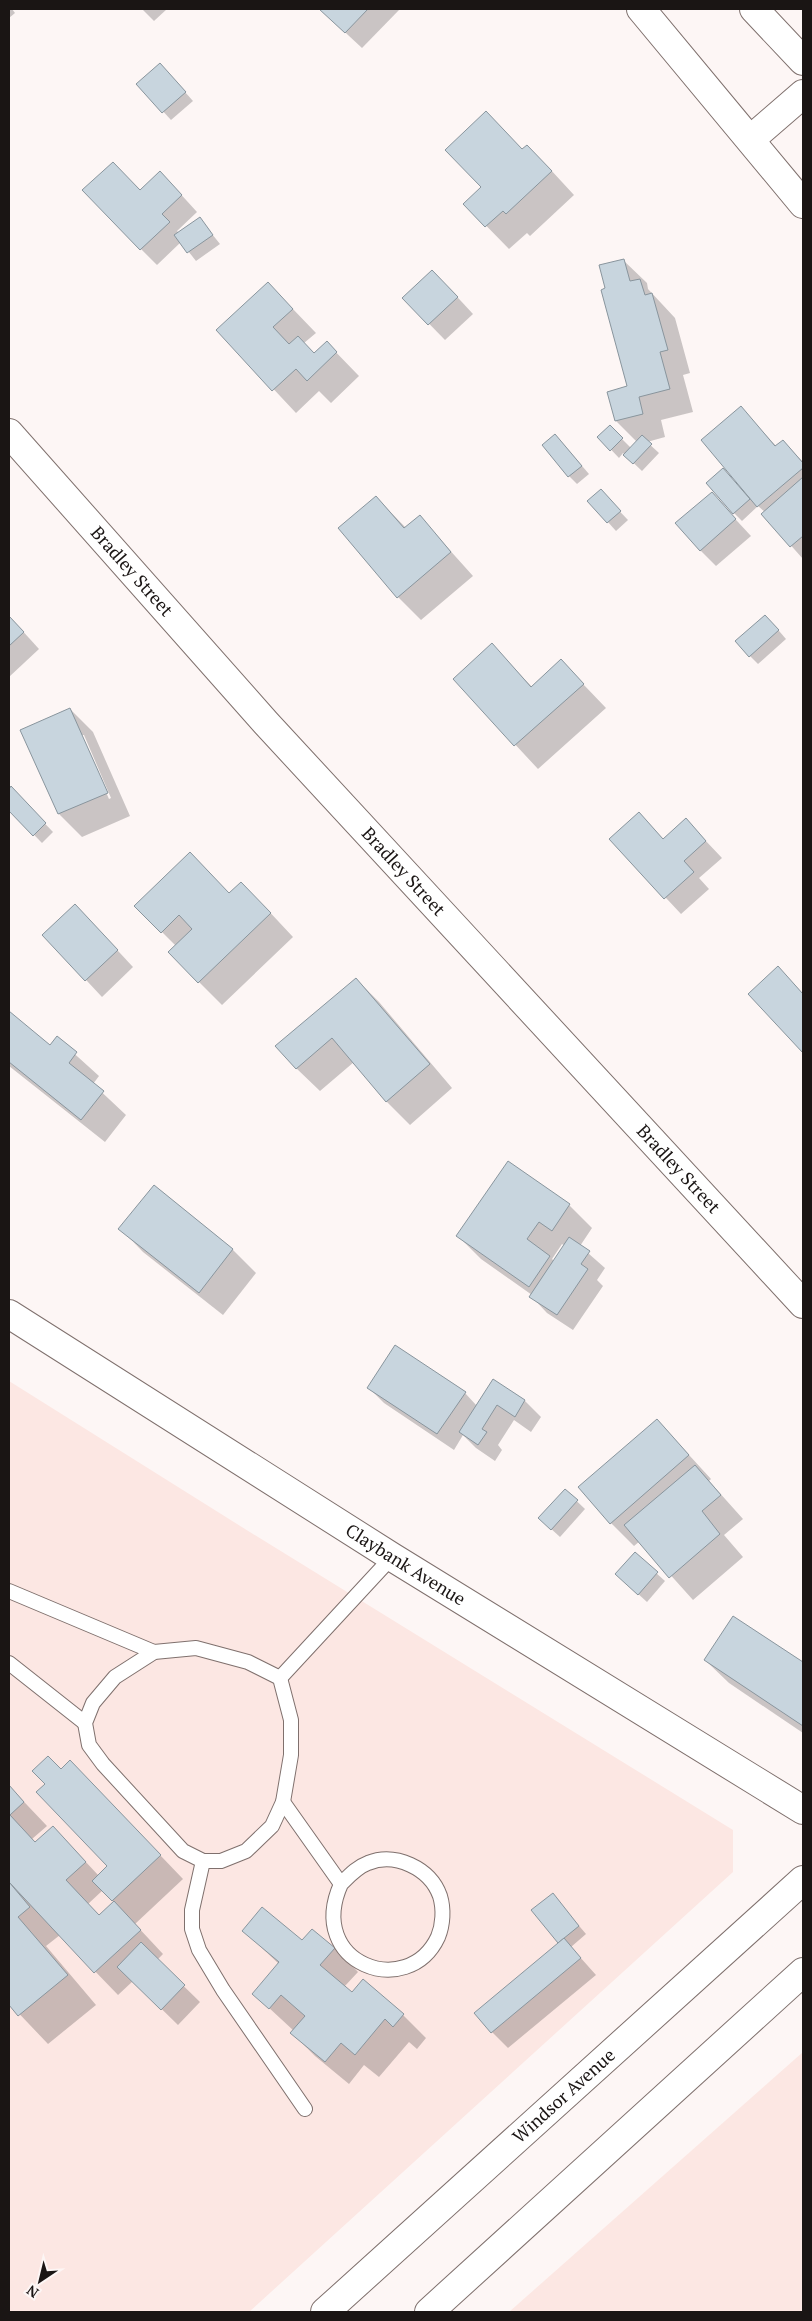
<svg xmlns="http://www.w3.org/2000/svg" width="812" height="2321" font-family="'PT Serif',serif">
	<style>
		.built { fill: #fce7e3 }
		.shadow { fill: #0003; fill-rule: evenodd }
		.building { fill: #c8d5de; stroke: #89959d }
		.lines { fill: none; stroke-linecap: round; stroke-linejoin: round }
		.service-casing { stroke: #7f706d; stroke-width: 16 }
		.minor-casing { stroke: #7f706d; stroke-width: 30 }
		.secondary-casing { stroke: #7f706d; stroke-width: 30 }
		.trunk-casing { stroke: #7f706d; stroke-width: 30 }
		.service { stroke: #fff; stroke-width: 14 }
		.minor { stroke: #fff; stroke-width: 28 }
		.secondary { stroke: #fff; stroke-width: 28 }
		.trunk { stroke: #fff; stroke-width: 28 }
		.labels { text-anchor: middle; stroke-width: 4; stroke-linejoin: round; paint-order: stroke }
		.street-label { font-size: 18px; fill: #1a1514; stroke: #fdf6f5 }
	</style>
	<rect width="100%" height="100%" fill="#fdf6f5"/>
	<g class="built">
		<polygon points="9,1381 253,1534 733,1830 733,1872 249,2312 9,2312"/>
		<polygon points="803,2052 803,2312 509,2312"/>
	</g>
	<g class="shadow">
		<polygon points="9,9 12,9 15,13 9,18"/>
		<polygon points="142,9 167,9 154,21"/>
		<polygon points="320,9 400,9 362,48"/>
		<polygon points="168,73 193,101 171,120 138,84"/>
		<polygon points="523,150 550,169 574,195 530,236 527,233 509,249 465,204"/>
		<polygon points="176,189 197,212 177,231 179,233 200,219 220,244 196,261 181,242 157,265 141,249 140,192"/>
		<polygon points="623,260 647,283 648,289 675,318 690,373 683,375 693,412 661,420 665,437 647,442 659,453 642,471 623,453 619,458 599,437 610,427 631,448 637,442 616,421 608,393 629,387 607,289"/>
		<polygon points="448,287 473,314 445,340 404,298"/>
		<polygon points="291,307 316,333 304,343 315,354 327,343 359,376 331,403 319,391 296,413 218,330"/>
		<polygon points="741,408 777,447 783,441 803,462 803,559 763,514 765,512 758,506 742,521 734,513 740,484"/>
		<polygon points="563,444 589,474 577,484 569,476"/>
		<polygon points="711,493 751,536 716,566 700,550"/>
		<polygon points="376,497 406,528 420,517 473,576 421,620 398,597"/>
		<polygon points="608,499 628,520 616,531 589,501"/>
		<polygon points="9,616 39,649 9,677"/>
		<polygon points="773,624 786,639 758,664 750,656"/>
		<polygon points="492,645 532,687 561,661 606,708 538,769 454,679"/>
		<path d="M 70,709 L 93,732 L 130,816 L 82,837 L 59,814 L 22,731 ZM 81,735 L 84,735 L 111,798 L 109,799 Z"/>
		<polygon points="11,788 53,832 42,843 9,809 9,790"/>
		<polygon points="639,814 664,840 686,820 722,858 699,878 709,889 681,914 611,839"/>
		<polygon points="230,894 264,906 293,937 222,1005 199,982 176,946 136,906"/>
		<polygon points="91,922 133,967 102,997 44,935"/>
		<polygon points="356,979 379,1002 452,1088 410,1125 386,1101 354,1062 320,1091 296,1068"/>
		<polygon points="794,984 803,994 803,1051 750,994"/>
		<polygon points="9,1013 50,1046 57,1038 99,1076 93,1084 126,1115 105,1142 9,1066"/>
		<path d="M 508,1163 L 569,1205 L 592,1228 L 580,1246 L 605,1268 L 597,1280 L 603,1286 L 573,1330 L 547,1313 L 531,1296 L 532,1295 L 481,1259 L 458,1236 ZM 562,1244 L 565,1246 L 554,1261 L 552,1259 Z"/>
		<polygon points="154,1186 233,1250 256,1273 223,1315 143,1252 120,1228"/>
		<polygon points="494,1381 525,1401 541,1417 531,1432 514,1420 498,1445 502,1450 495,1461 476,1448 463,1435 454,1450 384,1403 368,1387 465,1393 477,1406"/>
		<polygon points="657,1420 711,1479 709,1481 743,1519 724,1535 743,1557 693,1600 640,1541 634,1546 611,1523"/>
		<polygon points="565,1490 585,1509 560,1537 548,1526"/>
		<polygon points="635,1554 665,1581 647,1602 625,1582"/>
		<polygon points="733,1617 803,1664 803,1733 729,1683 705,1660"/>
		<path d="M 61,1770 L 93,1785 L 183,1879 L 135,1924 L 163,1954 L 157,1960 L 200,2002 L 178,2025 L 133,1981 L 118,1995 L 60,1935 L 46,1946 L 96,2005 L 48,2044 L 9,2003 L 9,1884 L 11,1882 L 9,1880 L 9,1786 L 47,1826 L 32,1839 L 36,1843 L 53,1827 L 99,1876 L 109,1866 ZM 103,1890 L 115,1903 L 100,1916 L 88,1904 Z"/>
		<polygon points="552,1894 586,1934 571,1947 596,1975 508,2048 492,2032 560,1943"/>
		<polygon points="244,1931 335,1948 358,1972 344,1987 352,1994 403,2015 426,2038 417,2049 409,2042 379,2077 364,2065 349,2084 315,2056 292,2033 294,2031 254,1994 279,1964"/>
	</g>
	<g class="building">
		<polygon points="319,9 368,9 345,33"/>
		<polygon points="160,63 186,92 162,113 136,84"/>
		<polygon points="486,111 522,149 527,145 552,171 506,214 503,211 485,227 463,204 481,187 445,150"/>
		<polygon points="113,162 140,190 160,171 182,195 162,214 170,222 140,250 82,190"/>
		<polygon points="200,217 213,235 187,253 174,235"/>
		<polygon points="624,259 630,281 640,279 645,295 652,293 668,350 660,352 670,389 639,397 643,414 615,421 607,392 627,386 601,290 605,288 599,265"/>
		<polygon points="432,270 458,297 428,325 402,298"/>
		<polygon points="268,282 293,309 273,327 289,344 298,336 314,353 327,341 337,352 307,381 296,369 272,391 216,330"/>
		<polygon points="741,406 775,446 783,440 803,463 803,468 757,507 701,440"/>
		<polygon points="610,425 623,438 610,451 597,437"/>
		<polygon points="555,434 582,466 568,477 542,445"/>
		<polygon points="642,435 652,444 633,464 623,455"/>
		<polygon points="723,468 750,499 733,514 706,483"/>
		<polygon points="803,477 803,536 790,547 761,514"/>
		<polygon points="601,489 621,511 607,523 587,501"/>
		<polygon points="712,492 736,519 700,551 675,523"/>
		<polygon points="376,496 404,528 420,515 451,552 397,598 338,528"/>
		<polygon points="765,615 779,630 749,657 735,641"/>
		<polygon points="9,616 24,632 9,646"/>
		<polygon points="492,643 531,687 561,659 584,684 514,746 453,679"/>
		<polygon points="70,708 108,793 58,814 20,730"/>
		<polygon points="11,786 46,823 33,836 9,811 9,789"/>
		<polygon points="639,812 663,839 686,818 706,841 684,861 694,872 664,899 609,839"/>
		<polygon points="190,852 229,893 241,882 271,913 198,983 168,952 192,929 179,915 161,933 134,906"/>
		<polygon points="75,904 118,950 85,981 42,935"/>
		<polygon points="778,966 803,994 803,1053 748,994"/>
		<polygon points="356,978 430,1064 386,1102 332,1038 296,1069 275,1046"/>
		<polygon points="9,1011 50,1045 57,1036 77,1052 69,1063 104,1091 81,1120 9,1062"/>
		<polygon points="508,1161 570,1204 552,1231 539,1222 527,1239 550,1256 529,1287 456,1236"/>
		<polygon points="154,1185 233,1249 199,1293 118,1229"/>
		<polygon points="569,1237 590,1251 581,1264 588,1269 557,1315 529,1297"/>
		<polygon points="395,1345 466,1392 437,1434 367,1388"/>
		<polygon points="493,1379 525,1400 515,1417 497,1405 482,1429 487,1432 478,1445 459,1432"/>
		<polygon points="657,1419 689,1455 610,1524 578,1487"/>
		<polygon points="695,1465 721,1495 702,1511 720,1534 669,1578 624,1525"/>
		<polygon points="565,1489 578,1500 551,1530 538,1518"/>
		<polygon points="635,1552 658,1572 638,1595 615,1574"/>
		<polygon points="733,1616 803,1662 803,1726 704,1660"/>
		<polygon points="48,1756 61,1769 70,1760 161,1855 112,1901 92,1881 107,1866 36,1792 45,1784 32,1771"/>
		<polygon points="9,1785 24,1802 10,1815 35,1842 53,1826 86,1862 66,1880 99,1915 114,1901 141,1930 94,1973 9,1882"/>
		<polygon points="9,1882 30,1907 18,1917 68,1975 18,2016 9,2005"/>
		<polygon points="553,1893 579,1926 558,1943 531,1910"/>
		<polygon points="262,1907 302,1940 312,1929 335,1948 320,1965 352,1992 363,1979 404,2014 393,2027 385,2019 355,2055 341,2043 325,2062 290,2033 305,2016 281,1995 269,2009 252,1994 279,1962 242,1931"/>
		<polygon points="564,1938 581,1958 491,2033 474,2013"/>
		<polygon points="141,1942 185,1985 161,2010 117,1967"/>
	</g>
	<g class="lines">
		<g class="service-casing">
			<g id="service">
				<polyline points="9,1591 154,1652"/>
				<polygon points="196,1648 248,1662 280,1678 291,1720 291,1755 283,1802 272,1826 246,1851 221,1861 203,1861 183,1851 103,1764 89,1745 85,1723 93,1703 115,1677 154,1652"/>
				<polyline points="9,1663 85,1723"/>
				<polyline points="280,1678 392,1557"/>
				<path d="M 283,1802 L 341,1884 C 305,1964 408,2001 438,1937 C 443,1925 444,1909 440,1896 C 430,1868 395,1852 368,1863 C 357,1867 349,1876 341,1884"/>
				<polyline points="203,1861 192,1910 192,1929 199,1950 223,1990 305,2109"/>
			</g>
		</g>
		<g class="minor-casing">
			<g id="minor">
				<polyline points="751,139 803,94"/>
				<path id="s1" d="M 9,433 L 266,723 L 803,1304"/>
				<path id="s2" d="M 9,1314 L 392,1557 L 803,1810"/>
			</g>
		</g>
		<g class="secondary-casing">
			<g id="secondary">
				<path id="s3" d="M 325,2312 L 803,1880"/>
				<polyline points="429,2312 803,1972"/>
			</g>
		</g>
		<g class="trunk-casing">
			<g id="trunk">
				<polyline points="641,9 803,204"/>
				<polyline points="754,9 803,61"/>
			</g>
		</g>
		<use href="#service" class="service"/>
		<use href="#minor" class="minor"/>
		<use href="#secondary" class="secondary"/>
		<use href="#trunk" class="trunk"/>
	</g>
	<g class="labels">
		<g class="street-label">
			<text dy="6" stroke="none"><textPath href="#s1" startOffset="185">Bradley Street</textPath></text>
			<text dy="6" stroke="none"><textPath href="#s1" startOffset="590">Bradley Street</textPath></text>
			<text dy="6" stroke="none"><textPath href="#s1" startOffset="995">Bradley Street</textPath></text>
			<text dy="6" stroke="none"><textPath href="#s2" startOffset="469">Claybank Avenue</textPath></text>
			<text dy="6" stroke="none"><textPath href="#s3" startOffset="322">Windsor Avenue</textPath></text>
		</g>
	</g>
	<rect width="812" height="2321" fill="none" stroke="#1a1514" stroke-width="20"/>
	<g transform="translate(40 2281) rotate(215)" stroke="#fdf6f5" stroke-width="4" paint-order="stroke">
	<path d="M0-4L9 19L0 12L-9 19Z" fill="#1a1514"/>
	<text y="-8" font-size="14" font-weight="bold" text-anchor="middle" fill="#1a1514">N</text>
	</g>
</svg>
